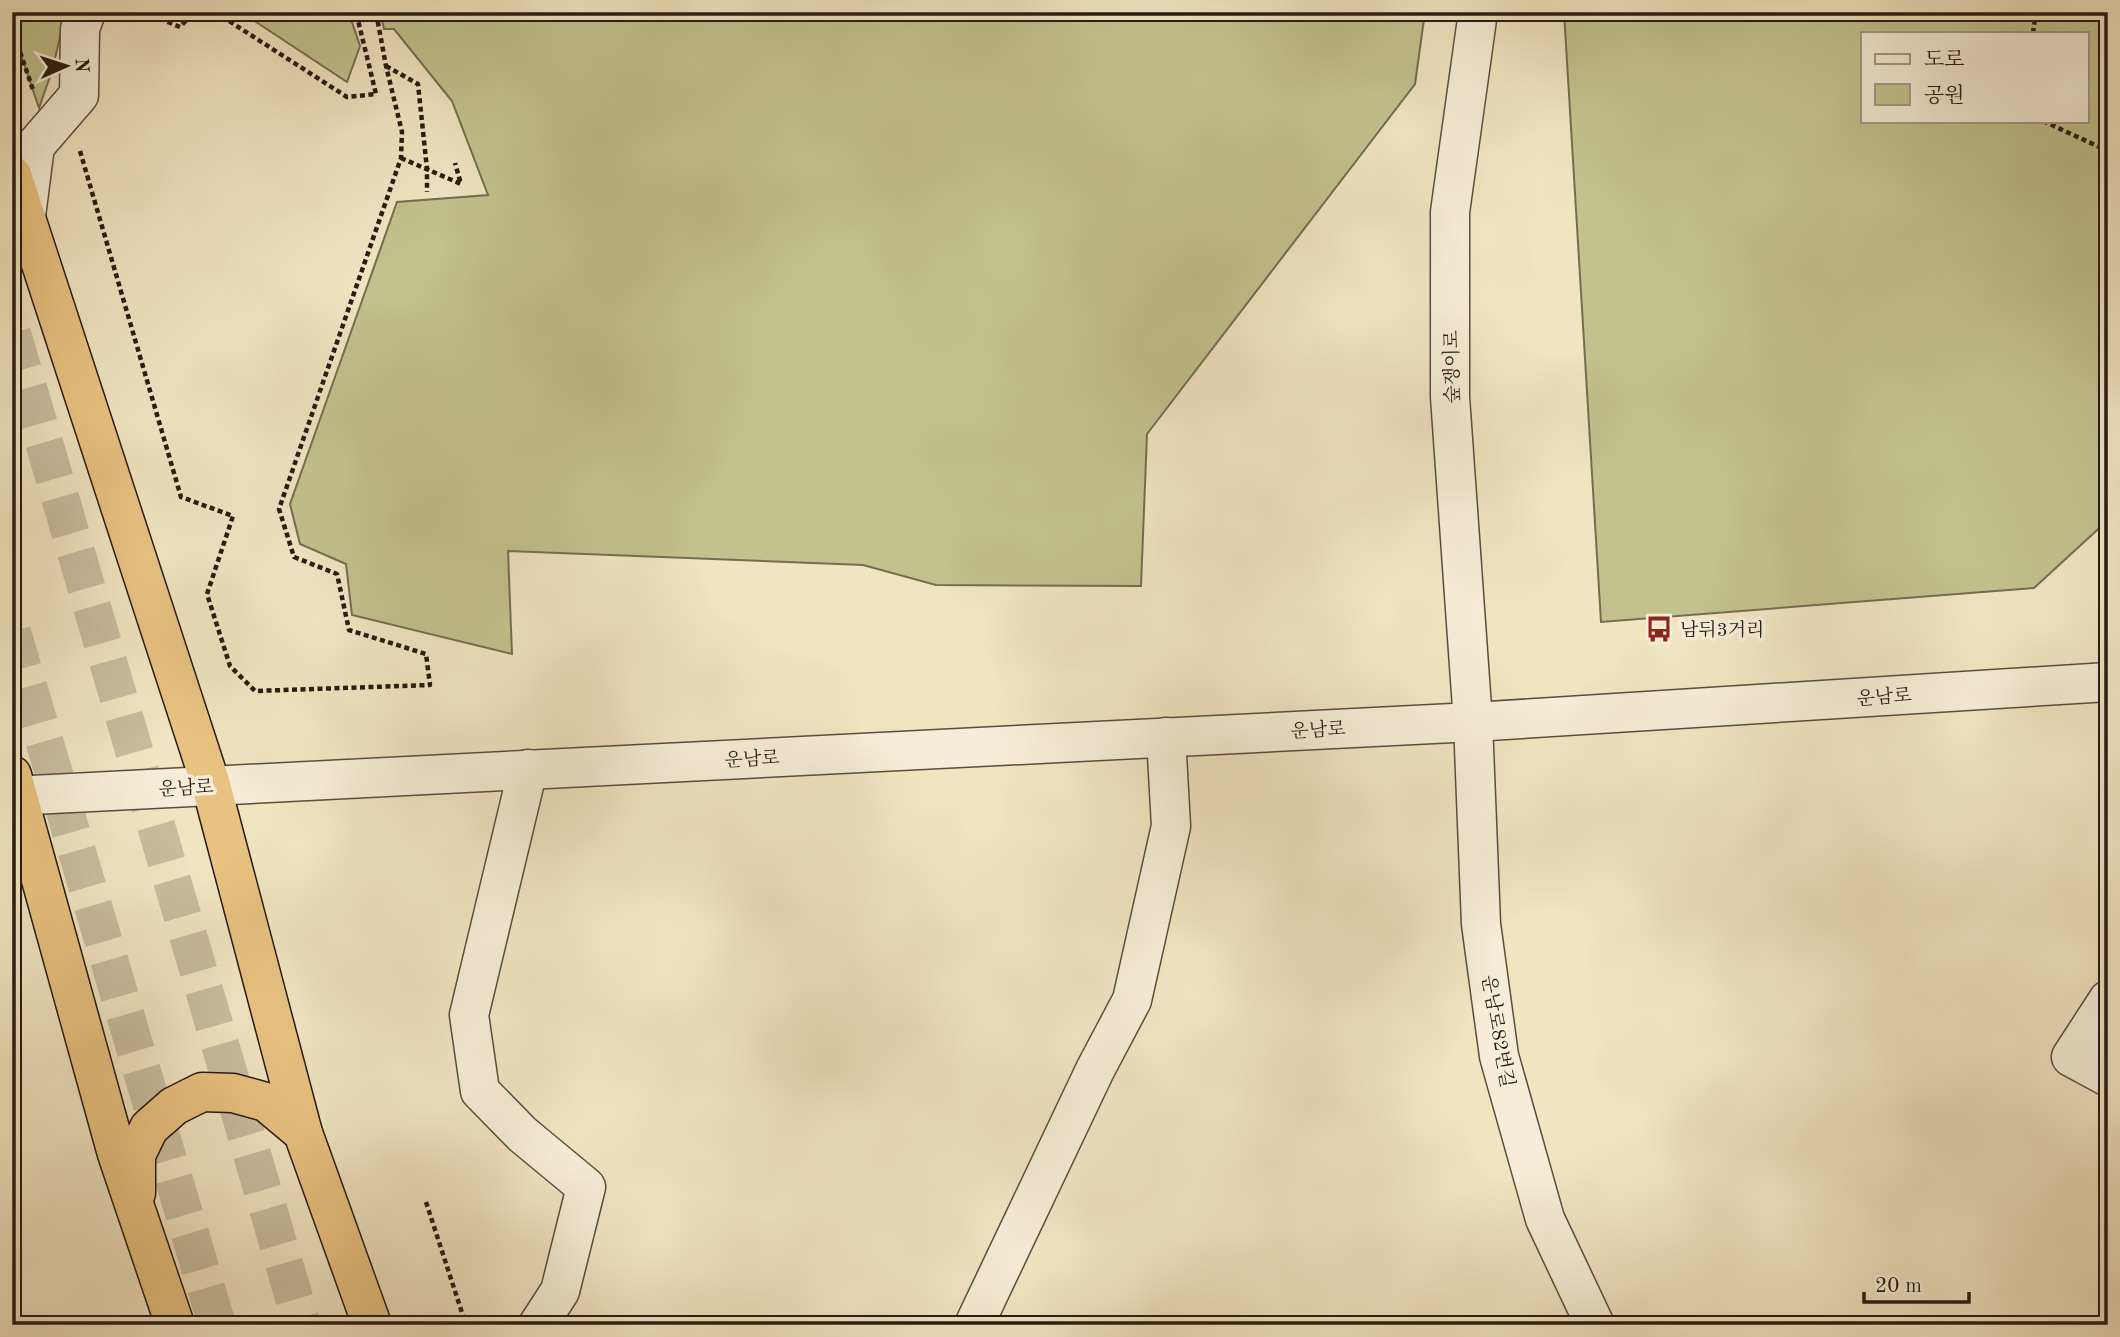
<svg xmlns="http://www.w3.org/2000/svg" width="2120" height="1337" font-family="'Old Standard TT','Noto Serif KR',serif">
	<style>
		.green { fill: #c1c28e; stroke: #746e51; stroke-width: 2; fill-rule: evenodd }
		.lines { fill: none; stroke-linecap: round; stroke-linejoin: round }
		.highway-tunnel { stroke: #c8bc9e; stroke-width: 38; stroke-dasharray: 38 19; stroke-linecap: butt }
		.minor-casing { stroke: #594d3f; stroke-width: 41 }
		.highway-casing { stroke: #271b14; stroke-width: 41 }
		.path { stroke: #271b14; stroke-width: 4.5; stroke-dasharray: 5 3.5; stroke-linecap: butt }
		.minor { stroke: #f5edd7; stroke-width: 38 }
		.highway { stroke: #e8c280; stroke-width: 38 }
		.labels { text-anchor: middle; stroke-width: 7; stroke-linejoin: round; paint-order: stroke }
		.street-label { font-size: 19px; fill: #271b14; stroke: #f5edd7 }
		.poi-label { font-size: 19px; fill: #271b14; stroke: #f5edd7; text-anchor: start }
	</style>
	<rect width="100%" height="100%" fill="#f0e4c1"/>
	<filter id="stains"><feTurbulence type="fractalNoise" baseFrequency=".00286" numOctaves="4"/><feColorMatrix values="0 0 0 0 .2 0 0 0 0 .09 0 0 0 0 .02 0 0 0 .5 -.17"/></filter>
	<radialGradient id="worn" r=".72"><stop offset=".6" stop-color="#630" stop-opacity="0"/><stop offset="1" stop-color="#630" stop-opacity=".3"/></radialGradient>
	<g class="green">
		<polygon points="12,12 66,12 52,71 39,108 12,28"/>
		<polygon points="241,12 309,12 316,18 322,12 331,12 352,22 360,46 347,82"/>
		<polygon points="380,12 1425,12 1415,84 1147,434 1141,586 936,585 863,565 508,551 512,654 352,615 346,564 300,544 290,504 397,202 488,195 452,101 394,29 384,29"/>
		<path d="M 1564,12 L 2108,12 L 2108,269 L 2102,275 L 2108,316 L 2108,520 L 2034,588 L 1601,622 ZM 1863,33 L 2087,33 L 2087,121 L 1863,121 Z"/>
	</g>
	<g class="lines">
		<g class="highway-tunnel">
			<polyline points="12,333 302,1325"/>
			<polyline points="12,632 217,1325"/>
		</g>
		<g class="minor-casing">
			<g id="minor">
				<polyline points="1478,12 1450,212 1450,397 1473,722 1481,924 1499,1056 1545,1219 1595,1325"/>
				<polyline points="26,216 35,146 79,95 80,29 86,12"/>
				<polyline points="528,769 469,1015 480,1091 522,1134 586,1187 560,1291 538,1325"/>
				<polyline points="12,796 1473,722 2108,682"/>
				<polyline points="2108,1000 2071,1057 2108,1077"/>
				<polyline points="974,1325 1095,1070 1132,1000 1171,826 1166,737"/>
			</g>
		</g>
		<g class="highway-casing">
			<g id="highway">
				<polyline points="12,175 211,785 303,1133 372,1325"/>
				<polyline points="12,775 117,1154 175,1325"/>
				<polyline points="136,1193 136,1155 149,1128 174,1106 202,1092 233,1093 266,1102 303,1133"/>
			</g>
		</g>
		<g class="path">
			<polyline points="144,12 180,27 194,12"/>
			<polyline points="215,12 347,97 376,94 356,12"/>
			<polyline points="312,12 314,14 317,12"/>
			<polyline points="12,28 33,90"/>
			<polyline points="2033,33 2036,12"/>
			<polyline points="386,66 418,84 427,169 427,192"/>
			<polyline points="2043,121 2108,151"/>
			<polyline points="80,151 181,497 233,516 207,594 230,666 255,691 430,685 426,654 349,630 337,574 294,557 279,509 401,158 402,132 386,66 376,12"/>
			<polyline points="401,158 461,184 455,163"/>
			<polyline points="426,1202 466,1325"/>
		</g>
		<use href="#minor" class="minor"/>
		<use href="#highway" class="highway"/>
	</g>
	<defs>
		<g id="bus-bare" transform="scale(2.1)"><path d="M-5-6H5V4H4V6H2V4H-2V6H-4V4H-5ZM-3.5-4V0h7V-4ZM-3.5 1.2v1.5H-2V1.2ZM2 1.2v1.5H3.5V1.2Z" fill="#8f2418" stroke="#f5edd7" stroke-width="2.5" paint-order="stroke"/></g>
	</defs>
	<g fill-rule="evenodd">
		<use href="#bus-bare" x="1659" y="629"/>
	</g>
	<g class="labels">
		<g class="street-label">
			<text transform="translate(1451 367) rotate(-91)" y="7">숲쟁이로</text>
			<text transform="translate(1884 696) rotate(-4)" y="7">운남로</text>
			<text transform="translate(1318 729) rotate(-3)" y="7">운남로</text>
			<text transform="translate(752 758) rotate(-3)" y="7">운남로</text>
			<text transform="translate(186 787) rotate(-3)" y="7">운남로</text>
			<text transform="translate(1499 1031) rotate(80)" y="7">운남로82번길</text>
		</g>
		<g class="poi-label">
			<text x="1680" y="636">남뒤3거리</text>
		</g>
	</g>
	<rect width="2120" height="1337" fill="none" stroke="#f0e4c1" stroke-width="42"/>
	<rect x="14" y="14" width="2092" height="1309" fill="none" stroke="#271b14" stroke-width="3.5"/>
	<rect x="21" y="21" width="2078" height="1295" fill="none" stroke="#271b14" stroke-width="2"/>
	<rect x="1861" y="32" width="228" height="91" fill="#f5edd7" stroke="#a39989" stroke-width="2"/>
	<rect x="1875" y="54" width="35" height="10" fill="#f5edd7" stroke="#a39989" stroke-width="2"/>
	<text x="1924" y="66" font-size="21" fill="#271b14">도로</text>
	<rect x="1875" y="84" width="35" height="21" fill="#c1c28e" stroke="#a39989" stroke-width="2"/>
	<text x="1924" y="102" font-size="21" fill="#271b14">공원</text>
	<g transform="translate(66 66) rotate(87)" stroke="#f5edd7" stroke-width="5" paint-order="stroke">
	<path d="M0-5L12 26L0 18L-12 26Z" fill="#271b14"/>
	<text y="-10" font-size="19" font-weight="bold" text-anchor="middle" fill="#271b14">N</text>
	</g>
	<path d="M1864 1292v10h105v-10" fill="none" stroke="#271b14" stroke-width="3.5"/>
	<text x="1875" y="1292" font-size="21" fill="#271b14" stroke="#f5edd7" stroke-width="5" paint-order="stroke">20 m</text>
	<rect width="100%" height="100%" filter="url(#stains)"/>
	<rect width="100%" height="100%" fill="url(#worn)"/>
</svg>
